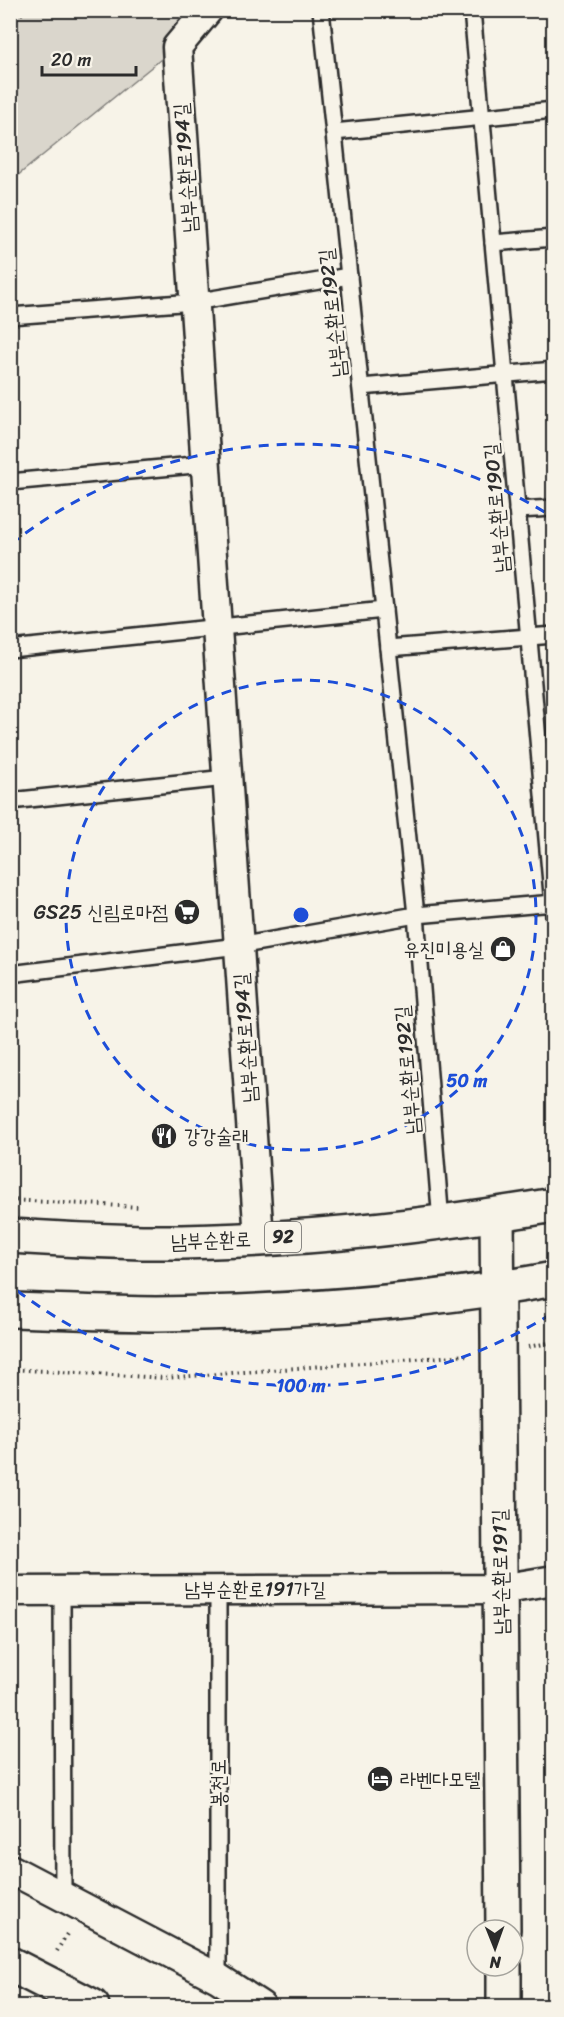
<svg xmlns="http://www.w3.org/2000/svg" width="564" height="2017" font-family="Sriracha,'Poor Story',sans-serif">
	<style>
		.green { fill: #dad6cc; stroke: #82807c; stroke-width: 1.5 }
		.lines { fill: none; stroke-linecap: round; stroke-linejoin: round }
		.service-casing { stroke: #2b2b2b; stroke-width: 20 }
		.minor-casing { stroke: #2b2b2b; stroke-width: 33 }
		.tertiary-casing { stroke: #2b2b2b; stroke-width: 38 }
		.primary-casing { stroke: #2b2b2b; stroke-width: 38 }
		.path { stroke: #2b2b2b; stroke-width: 4; stroke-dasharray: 1.5 4.5; stroke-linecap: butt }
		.service { stroke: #f7f3e8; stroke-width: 15 }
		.minor { stroke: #f7f3e8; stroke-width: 28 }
		.tertiary { stroke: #f7f3e8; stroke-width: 33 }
		.primary { stroke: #f7f3e8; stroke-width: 33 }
		.ring { fill: none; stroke: #1d4ed8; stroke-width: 3; stroke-dasharray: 10 8 }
		.labels { text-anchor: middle; stroke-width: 5; stroke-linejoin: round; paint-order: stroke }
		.shield { fill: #f7f3e8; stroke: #686764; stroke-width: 1.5 }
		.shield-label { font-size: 18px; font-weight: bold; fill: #2b2b2b }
		.street-label { font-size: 20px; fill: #2b2b2b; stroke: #f7f3e8 }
		.poi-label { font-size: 20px; fill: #2b2b2b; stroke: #f7f3e8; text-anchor: end }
		.centre { fill: #1d4ed8; stroke: #f7f3e8; stroke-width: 3 }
		.ring-label { font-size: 18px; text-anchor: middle; font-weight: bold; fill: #1d4ed8; stroke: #f7f3e8; stroke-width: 5; stroke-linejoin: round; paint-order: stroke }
	</style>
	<rect width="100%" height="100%" fill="#f7f3e8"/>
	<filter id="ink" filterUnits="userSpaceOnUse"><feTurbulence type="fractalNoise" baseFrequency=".0167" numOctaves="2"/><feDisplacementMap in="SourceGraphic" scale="12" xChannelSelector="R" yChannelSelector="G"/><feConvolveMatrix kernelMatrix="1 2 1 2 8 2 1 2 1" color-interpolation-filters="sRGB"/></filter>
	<g filter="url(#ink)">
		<polygon class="green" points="11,11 208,11 176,47 11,181"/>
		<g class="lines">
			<g class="service-casing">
				<g id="service">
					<polyline points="321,10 416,915 441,1222"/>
					<polyline points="472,10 554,916"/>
					<polyline points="334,132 554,110"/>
					<polyline points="493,243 554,238"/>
					<polyline points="10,316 194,302 349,276"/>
					<polyline points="361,387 554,370"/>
					<polyline points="10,482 205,464"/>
					<polyline points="517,510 554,508"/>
					<polyline points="388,648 554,635"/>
					<polyline points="10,649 384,610"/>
					<polyline points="10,801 226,778"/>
					<polyline points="10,974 238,946 416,915 554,903"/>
					<polyline points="218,1589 218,1978"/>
					<polyline points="62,1591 63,1897"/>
				</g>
			</g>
			<g class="minor-casing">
				<g id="minor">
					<polyline points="208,10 177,47 259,1238"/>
					<polyline points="10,1591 500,1589 554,1580"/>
					<polyline points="10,1869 218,1978 261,2006"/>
				</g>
			</g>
			<g class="tertiary-casing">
				<g id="tertiary">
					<polyline points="497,1215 503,1930"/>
					<polyline points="504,1966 504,2006"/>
				</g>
			</g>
			<g class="primary-casing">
				<g id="primary">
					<path d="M 10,1236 C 54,1239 98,1241 142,1242 C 278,1243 419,1228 554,1205"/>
					<path d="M 10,1310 C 59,1311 107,1314 156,1314 C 289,1312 423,1303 554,1279"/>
					<polyline points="10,1964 92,2006"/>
				</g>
			</g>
			<g class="path">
				<polyline points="10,19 29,10"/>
				<polyline points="10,1200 140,1207"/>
				<polyline points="528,1347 554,1342"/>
				<polyline points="10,1369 165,1378 468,1355"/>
				<polyline points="57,1951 68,1932"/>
			</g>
			<use href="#service" class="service"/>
			<use href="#minor" class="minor"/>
			<use href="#tertiary" class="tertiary"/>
			<use href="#primary" class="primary"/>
		</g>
	</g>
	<g class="ring">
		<circle cx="301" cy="915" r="235"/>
		<path d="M551 1314A471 471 0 0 1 11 1286M11 544A471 471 0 0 1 551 516"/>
	</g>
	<defs>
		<g id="supermarket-disc" transform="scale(1.35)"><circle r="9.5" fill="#2b2b2b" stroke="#f7f3e8"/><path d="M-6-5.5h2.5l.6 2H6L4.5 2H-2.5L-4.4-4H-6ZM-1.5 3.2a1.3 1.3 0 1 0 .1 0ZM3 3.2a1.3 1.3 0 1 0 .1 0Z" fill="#fff"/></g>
		<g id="shop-disc" transform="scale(1.35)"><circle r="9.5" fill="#2b2b2b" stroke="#f7f3e8"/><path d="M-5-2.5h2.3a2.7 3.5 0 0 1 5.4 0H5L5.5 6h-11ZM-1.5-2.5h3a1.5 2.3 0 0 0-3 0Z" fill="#fff"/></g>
		<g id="restaurant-disc" transform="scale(1.35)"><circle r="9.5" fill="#2b2b2b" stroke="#f7f3e8"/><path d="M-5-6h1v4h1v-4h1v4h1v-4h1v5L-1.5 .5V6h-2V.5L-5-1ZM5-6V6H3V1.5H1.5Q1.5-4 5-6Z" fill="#fff"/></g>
		<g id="hotel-disc" transform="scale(1.35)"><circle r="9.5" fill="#2b2b2b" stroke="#f7f3e8"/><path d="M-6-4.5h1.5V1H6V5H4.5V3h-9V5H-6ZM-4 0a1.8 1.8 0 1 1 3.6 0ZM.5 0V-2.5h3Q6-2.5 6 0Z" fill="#fff"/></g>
	</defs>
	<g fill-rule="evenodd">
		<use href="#supermarket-disc" x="187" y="912"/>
		<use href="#shop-disc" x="503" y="949"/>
		<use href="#restaurant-disc" x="164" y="1136"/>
		<use href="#hotel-disc" x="380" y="1779"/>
	</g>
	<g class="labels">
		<rect class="shield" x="265" y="1222" width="36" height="30" rx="4.5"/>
		<g class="shield-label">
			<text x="283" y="1243">92</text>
		</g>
		<g class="street-label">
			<text transform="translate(185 168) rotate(-94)" y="7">남부순환로194길</text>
			<text transform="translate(332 313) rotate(-96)" y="7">남부순환로192길</text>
			<text transform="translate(496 508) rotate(-95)" y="7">남부순환로190길</text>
			<text transform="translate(245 1038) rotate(-94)" y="7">남부순환로194길</text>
			<text transform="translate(407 1070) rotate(-95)" y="7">남부순환로192길</text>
			<text transform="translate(211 1240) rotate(-2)" y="7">남부순환로</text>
			<text transform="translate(500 1572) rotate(-91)" y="7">남부순환로191길</text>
			<text x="255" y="1596">남부순환로191가길</text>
			<text transform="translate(218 1783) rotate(-90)" y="7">봉천로</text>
		</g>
		<g class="poi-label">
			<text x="168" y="919">GS25 신림로마점</text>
			<text x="484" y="956">유진미용실</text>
			<text x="184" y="1143" text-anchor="start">강강술래</text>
			<text x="400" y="1786" text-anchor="start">라벤다모텔</text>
		</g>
	</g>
	<circle cx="301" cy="915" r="9" class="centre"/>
	<g class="ring-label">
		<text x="467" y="1087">50 m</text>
		<text x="301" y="1392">100 m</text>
	</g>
	<rect width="564" height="2017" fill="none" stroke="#f7f3e8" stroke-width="36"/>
	<rect x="18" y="18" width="528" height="1981" fill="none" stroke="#2b2b2b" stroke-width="2" filter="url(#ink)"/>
	<g transform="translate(495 1948) rotate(179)"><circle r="28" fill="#f7f3e8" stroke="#a5a39c" stroke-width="1.5"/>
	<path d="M0-4.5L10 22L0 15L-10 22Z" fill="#2b2b2b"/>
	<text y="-9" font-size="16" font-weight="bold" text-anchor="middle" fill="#2b2b2b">N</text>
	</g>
	<path d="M42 66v9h94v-9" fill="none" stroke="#2b2b2b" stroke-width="3"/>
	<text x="51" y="66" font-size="18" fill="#2b2b2b" stroke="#f7f3e8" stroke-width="4.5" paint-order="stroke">20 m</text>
</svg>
